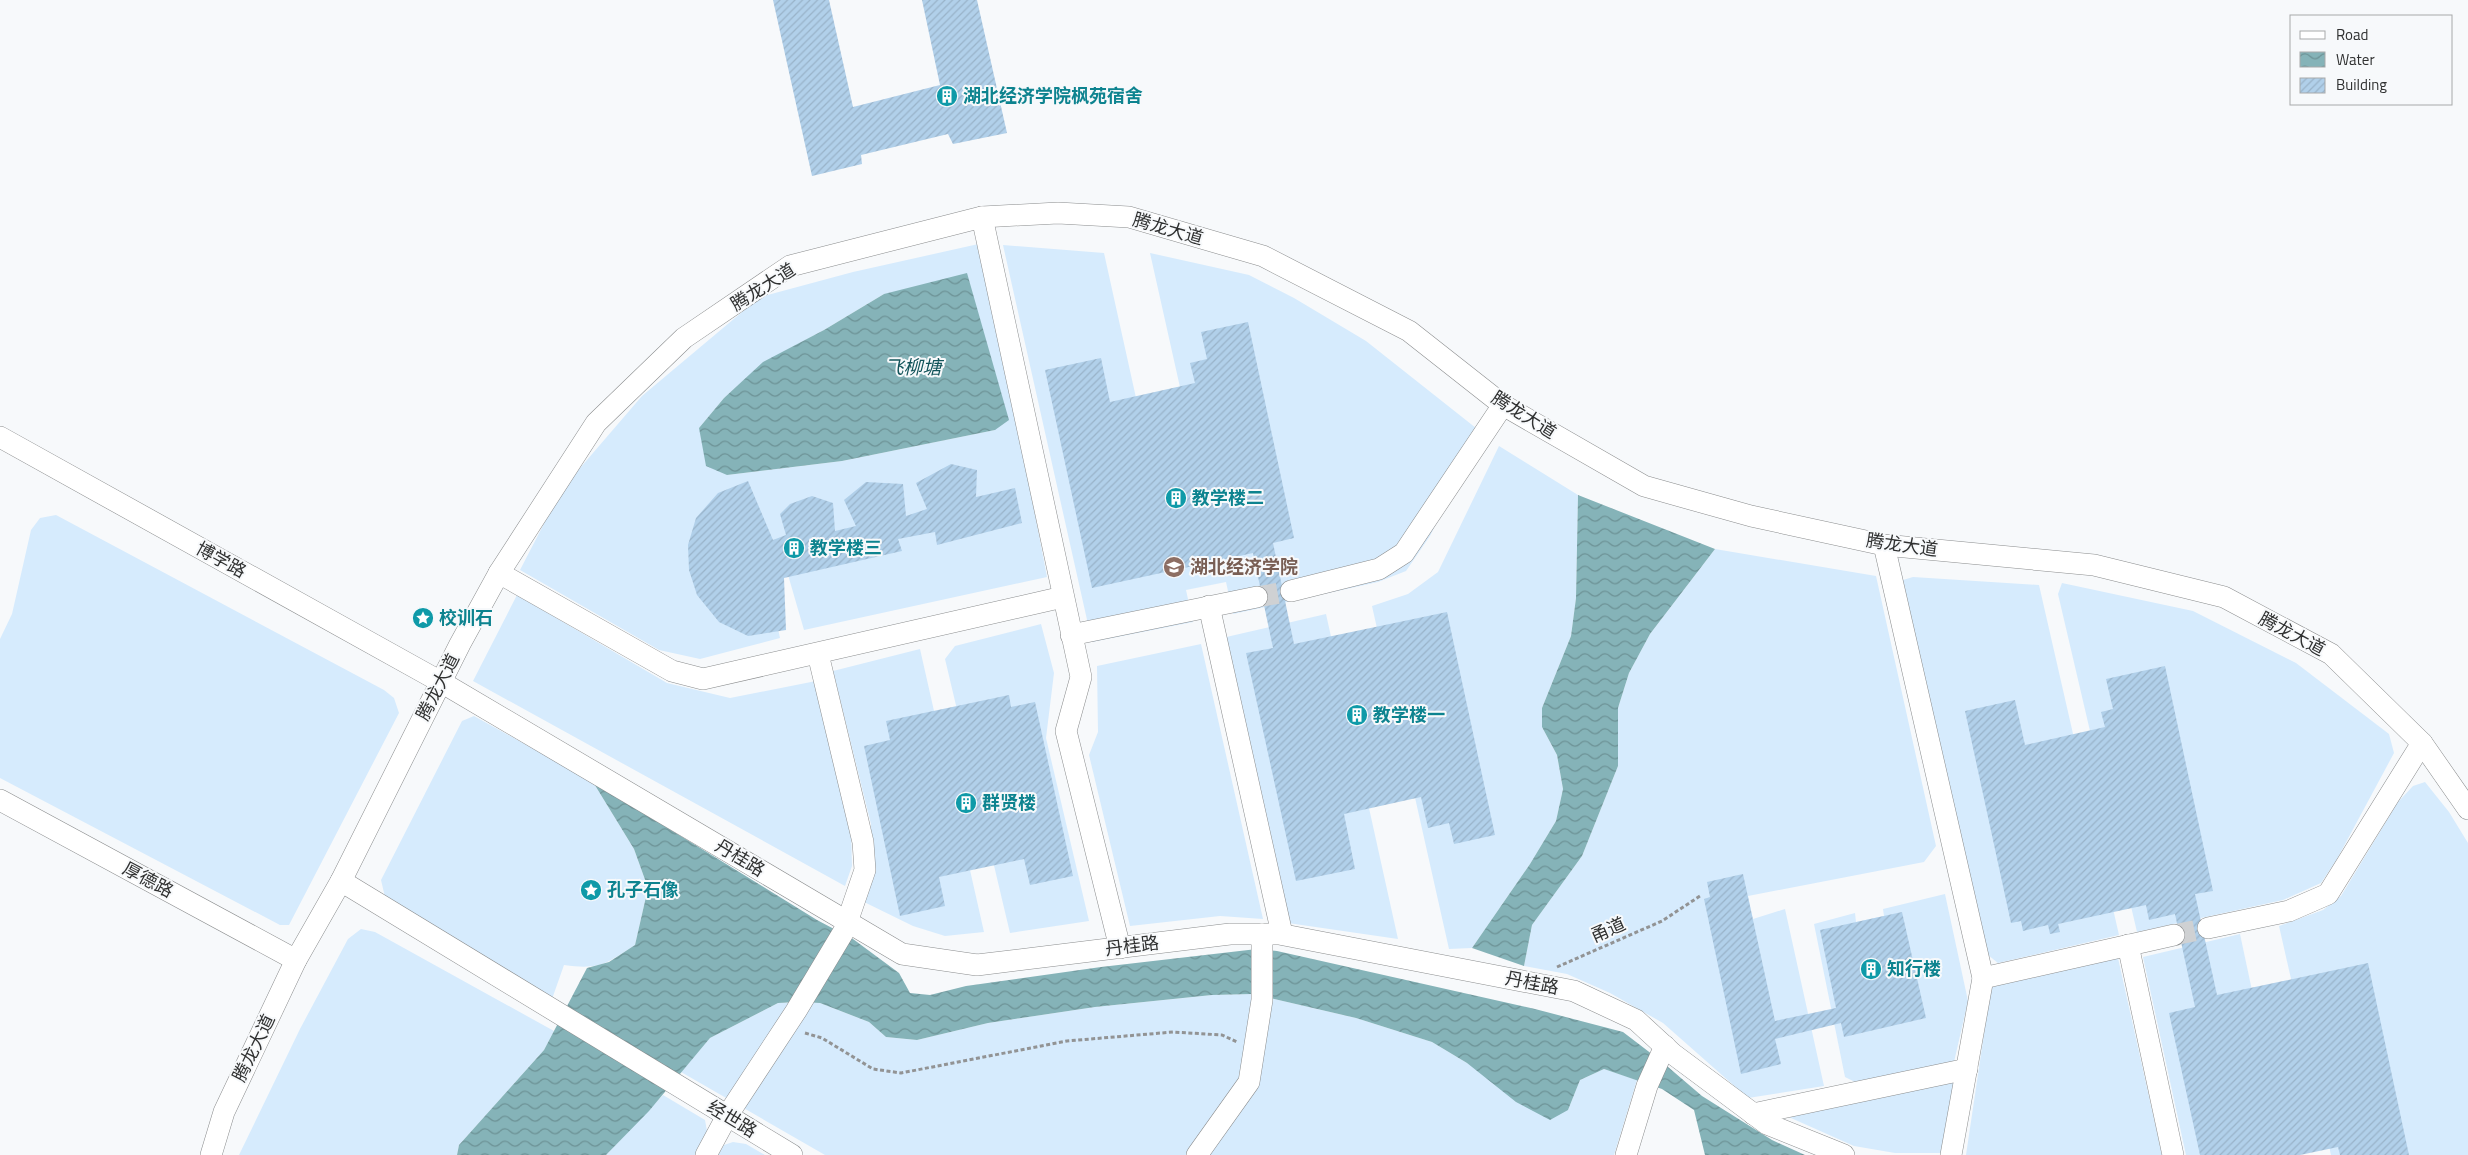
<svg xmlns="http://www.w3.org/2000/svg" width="2468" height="1155" font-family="'Titillium Web','Noto Sans SC',sans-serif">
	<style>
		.grass { fill: #d6ebfd; fill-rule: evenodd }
		.water { fill: url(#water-waves) }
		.building { fill: url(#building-hatch) }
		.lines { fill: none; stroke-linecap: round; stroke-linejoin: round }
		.minor-tunnel { stroke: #cfd1d3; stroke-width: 21; stroke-dasharray: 21 11; stroke-linecap: butt }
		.minor-casing { stroke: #8b8d8e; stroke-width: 22 }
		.path { stroke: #929394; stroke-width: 3; stroke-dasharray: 4 2.5; stroke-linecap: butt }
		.minor { stroke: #fff; stroke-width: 21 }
		.labels { text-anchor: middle; stroke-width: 4; stroke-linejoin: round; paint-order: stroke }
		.culture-label { font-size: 18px; font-weight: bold; fill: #0d838f; stroke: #f7f9fb; text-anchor: start }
		.street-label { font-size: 18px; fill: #303131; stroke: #f7f9fb }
		.education-label { font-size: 18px; font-weight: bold; fill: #785e54; stroke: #f7f9fb; text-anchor: start }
		.water-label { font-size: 19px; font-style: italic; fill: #12545a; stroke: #f7f9fb }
	</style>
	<defs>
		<pattern id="water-waves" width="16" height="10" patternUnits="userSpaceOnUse" patternTransform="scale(1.25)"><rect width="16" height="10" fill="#85b3b8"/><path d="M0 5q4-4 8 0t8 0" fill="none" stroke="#6d9296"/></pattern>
		<pattern id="building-hatch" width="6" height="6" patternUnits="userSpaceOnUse" patternTransform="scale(1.25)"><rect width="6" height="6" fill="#b1d0ea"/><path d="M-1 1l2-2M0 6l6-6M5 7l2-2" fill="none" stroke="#99b3c9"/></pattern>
	</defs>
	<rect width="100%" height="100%" fill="#f7f9fb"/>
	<g class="grass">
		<path d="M 983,243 L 1047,577 L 804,630 L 786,568 L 766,573 L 780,638 L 700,659 L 659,650 L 520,570 L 562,489 L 642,396 L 760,297 L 853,272 ZM 884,294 L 995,430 L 842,461 L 727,475 L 699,428 L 724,398 L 763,363 L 824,330 Z"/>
		<polygon points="1003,245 1104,253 1144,434 1188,423 1150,253 1249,275 1294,298 1366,341 1481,432 1430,536 1406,571 1378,582 1233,614 1226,582 1186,590 1193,622 1092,642"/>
		<polygon points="1499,446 1578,495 1576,598 1571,636 1542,708 1542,727 1557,755 1563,789 1556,821 1530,864 1472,948 1449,949 1372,606 1408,594 1438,572"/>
		<polygon points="56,515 384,690 394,698 399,713 289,925 280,925 0,778 0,639 12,614 31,530 40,518"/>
		<polygon points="1715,549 1876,576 1936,846 1924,862 1748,896 1753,919 1785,909 1824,1086 1748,1098 1663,1023 1610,993 1567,974 1524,966 1532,925 1582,856 1618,766 1618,708 1629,673 1650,634"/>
		<polygon points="1913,577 2039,585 2119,935 1998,963 1988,955 1983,943 1903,580"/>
		<polygon points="2062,583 2193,611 2296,663 2389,734 2394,753 2337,859 2321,883 2283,900 2137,932 2058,594"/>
		<polygon points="517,595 667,683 730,698 816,681 851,830 852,866 845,886 473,681"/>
		<polygon points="1326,614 1398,939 1288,923 1222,638"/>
		<polygon points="1041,624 1054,673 1046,738 1089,921 1010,933 945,659 955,646"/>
		<polygon points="1201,644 1263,919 1220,916 1130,926 1089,755 1098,732 1097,666"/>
		<polygon points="920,649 984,932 945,936 913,926 860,900 870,868 871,824 833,671"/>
		<path d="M 474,716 L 593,782 L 634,849 L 648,888 L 635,945 C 606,964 599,970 564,965 L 552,999 L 385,897 L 381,880 L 462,721 Z"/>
		<polygon points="2425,782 2449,812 2468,843 2468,1155 2331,1155 2279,926 2323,910 2341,896 2398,802 2413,786"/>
		<polygon points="1945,894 1968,1001 1954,1062 1855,1082 1845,1077 1814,924 1855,913 1856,922 1884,916 1883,909"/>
		<polygon points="361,929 375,932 554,1031 544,1050 459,1145 457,1155 239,1155 300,1029 348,939"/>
		<polygon points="2240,934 2287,1155 2186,1155 2143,957"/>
		<polygon points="2118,958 2162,1155 1966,1155 1991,987"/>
		<polygon points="1253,994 1356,1018 1432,1042 1467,1063 1568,1110 1580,1080 1604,1069 1637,1080 1614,1155 825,1155 681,1072 710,1038 778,1003 820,1003 869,1022 886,1037 917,1040 988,1023 1095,1007 1212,995"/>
		<polygon points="1958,1079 1944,1153 1895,1153 1854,1146 1782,1114"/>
		<polygon points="663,1095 705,1120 707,1131 695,1155 606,1155"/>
		<polygon points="733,1142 746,1144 765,1155 718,1155 724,1145"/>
	</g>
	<g class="water">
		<polygon points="967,273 1009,420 995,430 842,461 727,475 706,466 699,428 724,398 763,362 824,330 884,294"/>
		<polygon points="1578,495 1715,549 1650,634 1629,673 1618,708 1618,766 1582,856 1532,925 1524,966 1472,948 1530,864 1556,821 1563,789 1557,755 1542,727 1542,708 1571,636 1576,598"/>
		<polygon points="593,782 817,920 853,939 899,973 910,993 930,995 966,986 1101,967 1257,949 1277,951 1535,1009 1623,1032 1661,1061 1702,1096 1772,1140 1805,1155 1705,1155 1694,1110 1662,1089 1604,1069 1580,1080 1568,1110 1550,1120 1516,1102 1467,1063 1432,1042 1356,1018 1253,994 1212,995 1095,1007 988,1023 917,1040 886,1037 869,1022 820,1003 799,1002 778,1003 710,1038 649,1111 606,1155 457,1155 459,1145 544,1050 587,968 609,962 635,945 648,888 634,849"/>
	</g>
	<g class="building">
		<polygon points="773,0 829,0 853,107 940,85 922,0 977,0 1007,133 953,144 948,134 861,155 862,164 812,176"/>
		<polygon points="1248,322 1294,538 1273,543 1294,644 1447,612 1495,835 1454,844 1449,823 1428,828 1421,797 1344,814 1355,869 1296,881 1246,653 1273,648 1253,553 1092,588 1045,370 1101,358 1110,402 1195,383 1190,363 1207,359 1201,332"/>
		<polygon points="951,464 977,470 976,497 1015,488 1022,523 937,545 935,532 898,539 902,551 784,578 786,630 748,636 719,622 697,595 689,570 688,545 696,518 718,493 748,481 773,540 786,535 780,514 790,504 812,496 833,503 835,531 856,526 844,500 866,482 903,484 906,516 927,509 916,483"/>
		<polygon points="2165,666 2213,891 2195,894 2217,995 2368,963 2409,1155 2340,1155 2338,1147 2300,1155 2200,1155 2169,1013 2195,1007 2175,914 2149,920 2146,905 2058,924 2060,932 2050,934 2048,925 2023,931 2021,921 2011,923 1965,711 2015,700 2025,745 2105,727 2101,712 2113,709 2106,679"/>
		<polygon points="1009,695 1011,707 1035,702 1073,876 1030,885 1024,859 939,877 945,906 900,916 864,746 890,740 886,721"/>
		<polygon points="1743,874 1775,1021 1836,1008 1820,930 1902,912 1926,1018 1844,1037 1841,1023 1775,1039 1781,1064 1741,1074 1704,899 1710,897 1707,882"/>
	</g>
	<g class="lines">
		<g class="minor-tunnel">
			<polyline points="1257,597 1291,591"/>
			<polyline points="2174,935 2208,928"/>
		</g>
		<g class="minor-casing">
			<g id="minor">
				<polyline points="982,217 1081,677 1066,731 1120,948"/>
				<polyline points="0,437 441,682 902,954 977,965 1230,934 1279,934 1574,991 1636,1020 1673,1054 1767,1124 1844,1155"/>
				<polyline points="1884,545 1983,978 1951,1155"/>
				<polyline points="499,573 672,671 703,679 1063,597"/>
				<polyline points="1291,591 1379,569 1404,553 1503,405"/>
				<polyline points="1209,606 1282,934"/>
				<polyline points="1071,635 1257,597"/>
				<polyline points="0,800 296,960"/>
				<polyline points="341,881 792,1155"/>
				<polyline points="2208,928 2289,911 2328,894 2422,743"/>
				<polyline points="2128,945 2173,1155"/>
				<polyline points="1983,978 2174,935"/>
				<polyline points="1753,1114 1967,1069"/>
				<polyline points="211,1155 224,1112 296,960 341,881 460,644 499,573 596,423 684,338 790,266 982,217 1058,213 1129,217 1263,256 1409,331 1503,405 1644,486 1751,516 1884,545 2094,565 2224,597 2331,654 2422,743 2468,809"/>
				<polyline points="706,1155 727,1116 796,1011 844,931 865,870 863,842 818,654"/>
				<polyline points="1197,1155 1249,1082 1262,1000 1262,934"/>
				<polyline points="1626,1155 1647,1086 1665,1046"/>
			</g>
		</g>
		<g class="path">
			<polyline points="1557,967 1662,921 1700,896"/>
			<polyline points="805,1033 822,1038 873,1069 901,1073 1067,1041 1173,1032 1222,1035 1237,1042"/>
		</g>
		<use href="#minor" class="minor"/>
	</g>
	<defs>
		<g id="building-disc" transform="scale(1.125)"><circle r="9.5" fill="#0f9aa8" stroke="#f7f9fb"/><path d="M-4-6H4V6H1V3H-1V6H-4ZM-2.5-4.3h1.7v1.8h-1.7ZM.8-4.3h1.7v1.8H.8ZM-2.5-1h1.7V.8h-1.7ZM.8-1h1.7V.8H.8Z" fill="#fff"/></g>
		<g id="university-disc" transform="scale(1.125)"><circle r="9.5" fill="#8d6e63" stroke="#f7f9fb"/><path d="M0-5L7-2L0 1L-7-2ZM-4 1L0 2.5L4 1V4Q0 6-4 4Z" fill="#fff"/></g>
		<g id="sight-disc" transform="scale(1.125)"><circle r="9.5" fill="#0f9aa8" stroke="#f7f9fb"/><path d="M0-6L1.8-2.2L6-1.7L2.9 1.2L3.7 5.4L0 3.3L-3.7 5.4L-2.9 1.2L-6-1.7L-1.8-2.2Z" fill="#fff"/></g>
	</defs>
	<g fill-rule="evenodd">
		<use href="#building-disc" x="947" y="96"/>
		<use href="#building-disc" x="1176" y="498"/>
		<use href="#building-disc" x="794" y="548"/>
		<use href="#university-disc" x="1174" y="567"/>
		<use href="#sight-disc" x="423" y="618"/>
		<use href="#building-disc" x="1357" y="715"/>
		<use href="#building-disc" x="966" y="803"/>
		<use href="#sight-disc" x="591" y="890"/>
		<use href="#building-disc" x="1871" y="969"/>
	</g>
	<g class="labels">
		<g class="culture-label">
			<text x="963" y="102">湖北经济学院枫苑宿舍</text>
			<text x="1192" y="504">教学楼二</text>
			<text x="810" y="554">教学楼三</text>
			<text x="439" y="624">校训石</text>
			<text x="1373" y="721">教学楼一</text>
			<text x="982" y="809">群贤楼</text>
			<text x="607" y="896">孔子石像</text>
			<text x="1887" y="975">知行楼</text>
		</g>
		<g class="street-label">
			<text transform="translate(1168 229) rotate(16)" y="6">腾龙大道</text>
			<text transform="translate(763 287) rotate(-32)" y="6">腾龙大道</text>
			<text transform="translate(1524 415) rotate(32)" y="6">腾龙大道</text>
			<text transform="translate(1902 545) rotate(8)" y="6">腾龙大道</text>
			<text transform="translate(221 560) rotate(29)" y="6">博学路</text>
			<text transform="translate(2292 634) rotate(28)" y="6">腾龙大道</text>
			<text transform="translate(438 687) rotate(-63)" y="6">腾龙大道</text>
			<text transform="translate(740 858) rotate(31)" y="6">丹桂路</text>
			<text transform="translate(148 880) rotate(28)" y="6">厚德路</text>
			<text transform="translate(1608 930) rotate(-24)" y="6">甬道</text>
			<text transform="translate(1132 946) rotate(-7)" y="6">丹桂路</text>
			<text transform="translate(1532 983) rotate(11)" y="6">丹桂路</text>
			<text transform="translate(254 1048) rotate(-64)" y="6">腾龙大道</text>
			<text transform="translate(732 1119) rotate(31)" y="6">经世路</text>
		</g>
		<g class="education-label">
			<text x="1190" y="573">湖北经济学院</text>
		</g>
		<g class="water-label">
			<text x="913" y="374">飞柳塘</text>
		</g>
	</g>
	<rect x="2290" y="15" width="162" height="90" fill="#f7f9fb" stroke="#a7a9aa"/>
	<rect x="2300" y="31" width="25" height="8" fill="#ffffff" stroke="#a7a9aa"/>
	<text x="2336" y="40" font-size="15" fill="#303131">Road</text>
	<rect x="2300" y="52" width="25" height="15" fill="url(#water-waves)" stroke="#a7a9aa"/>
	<text x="2336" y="65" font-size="15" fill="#303131">Water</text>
	<rect x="2300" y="78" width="25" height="15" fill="url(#building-hatch)" stroke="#a7a9aa"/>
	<text x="2336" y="90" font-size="15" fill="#303131">Building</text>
</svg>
